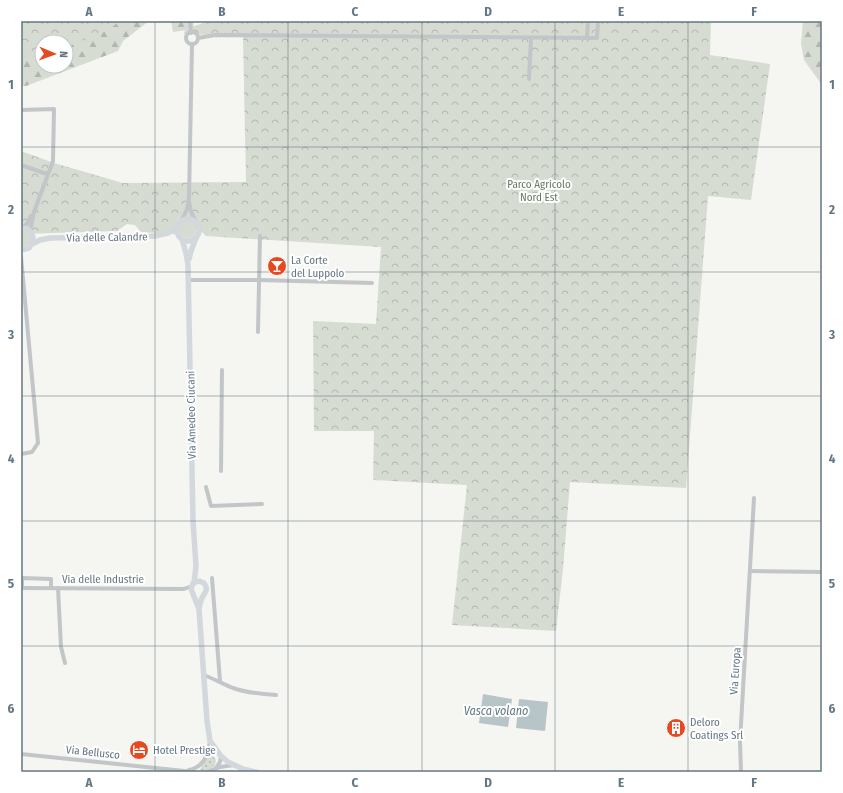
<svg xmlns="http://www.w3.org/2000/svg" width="843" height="793" font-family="'Fira Sans Condensed',sans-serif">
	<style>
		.grass { fill: url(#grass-dots) }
		.forest { fill: url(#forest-firs) }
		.park { fill: url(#park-crowns) }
		.garden { fill: #d6dcd2 }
		.water { fill: #b7c5c8 }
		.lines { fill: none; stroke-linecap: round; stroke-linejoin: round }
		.minor { stroke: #c2c6c9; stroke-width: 4 }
		.secondary { stroke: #d3d8dc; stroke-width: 5.5 }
		.grid { fill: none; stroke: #637683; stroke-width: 1; stroke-opacity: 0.55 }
		.labels { text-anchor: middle; stroke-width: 4; stroke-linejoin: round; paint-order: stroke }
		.park-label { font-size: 11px; fill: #687a62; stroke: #fff }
		.street-label { font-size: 11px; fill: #637683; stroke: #fff }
		.poi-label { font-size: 11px; fill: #637683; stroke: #fff; text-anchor: start }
		.water-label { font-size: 12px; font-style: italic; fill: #5f787f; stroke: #fff }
		.neatline { fill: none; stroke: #637683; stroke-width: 1.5 }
		.grid-label { font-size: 13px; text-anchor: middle; font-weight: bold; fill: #637683 }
	</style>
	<defs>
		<pattern id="grass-dots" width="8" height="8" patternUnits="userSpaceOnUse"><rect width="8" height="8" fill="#d6dcd2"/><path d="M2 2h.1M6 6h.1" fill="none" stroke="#b1b7b0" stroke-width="1.8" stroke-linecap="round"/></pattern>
		<pattern id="forest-firs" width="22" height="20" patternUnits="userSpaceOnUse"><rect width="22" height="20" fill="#d6dcd2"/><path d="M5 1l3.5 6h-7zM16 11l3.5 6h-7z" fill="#b1b7b0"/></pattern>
		<pattern id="park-crowns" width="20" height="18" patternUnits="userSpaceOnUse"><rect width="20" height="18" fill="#d6dcd2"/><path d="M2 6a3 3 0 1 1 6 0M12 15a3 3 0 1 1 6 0" fill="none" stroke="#b1b7b0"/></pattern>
	</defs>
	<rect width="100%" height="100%" fill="#f5f5f1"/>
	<path class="grass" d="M 210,752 L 216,760 C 215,769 208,772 200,770 C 202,764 208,760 210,752 Z"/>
	<g class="forest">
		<polygon points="107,21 149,21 123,41 118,51 26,86 21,86 21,51 42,52 42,66 66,66 66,42"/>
		<polygon points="171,21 194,21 193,29 173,32"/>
		<polygon points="803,21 822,21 822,85 804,60 801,44"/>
	</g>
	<g class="park">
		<polygon points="21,21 119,21 109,30 66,47 66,42 42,42 42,53 21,57"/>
		<polygon points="210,21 711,21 710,55 770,64 751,200 708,196 686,488 570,482 563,569 556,631 452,625 467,485 373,480 374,431 314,431 313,321 376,324 381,247 206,236 200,230 194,229 185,235 141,232 135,225 127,224 117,231 21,234 21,151 54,163 123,183 246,182 243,36 184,34 185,29"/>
	</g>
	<g class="garden">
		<circle cx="188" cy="230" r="8"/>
		<path d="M 21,231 L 27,232 C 33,238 30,247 21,247 Z"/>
	</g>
	<g class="water">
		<polygon points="483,694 512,699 508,727 479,723"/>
		<polygon points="519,699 548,702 545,731 516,728"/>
	</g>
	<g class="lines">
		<g class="minor">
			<polyline points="190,21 191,33"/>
			<circle cx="192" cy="38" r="6"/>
			<polyline points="198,38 215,35 597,38 598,21"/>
			<polyline points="587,38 588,21"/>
			<polyline points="529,79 531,38"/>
			<polyline points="21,110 54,109 53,161 34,212 30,231"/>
			<polyline points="21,165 47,174"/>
			<polyline points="189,202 191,212 196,222"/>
			<polyline points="181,222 187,209 189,198 192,44"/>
			<polyline points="21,228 27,224 31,216"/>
			<polyline points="21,257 38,443 32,452 21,454"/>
			<polyline points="189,280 259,280 372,283"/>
			<polyline points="258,332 260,236"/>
			<polyline points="221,471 222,370"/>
			<polyline points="206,487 211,506 262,504"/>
			<polyline points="750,571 822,572"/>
			<polyline points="212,578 220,681"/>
			<polyline points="21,588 184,589 192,586"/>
			<polyline points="22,588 22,578 51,579 51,588"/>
			<polyline points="58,588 61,647 65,663"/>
			<path d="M 204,675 C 214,679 223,684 233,688 C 247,693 261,694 276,695"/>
			<polyline points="21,754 194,772"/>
			<polyline points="216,768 220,762 221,756"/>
			<path d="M 189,770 C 204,767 208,755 210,741"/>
			<polyline points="207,772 220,767 234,765"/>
			<polyline points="741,772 740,742 754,498"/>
		</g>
		<g class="secondary">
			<circle cx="188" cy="230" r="11"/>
			<path d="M 21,228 C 28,228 33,232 33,240 L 29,248 L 21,250"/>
			<polyline points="182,239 186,253 188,265 193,521 196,566 194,583"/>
			<polyline points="32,244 40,240 50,238 155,236 168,233 179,225"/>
			<polyline points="189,259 191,251 196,238"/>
			<path d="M 199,609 C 200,605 200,602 202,598 C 205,592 209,590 204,583 L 199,581 L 193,583 L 191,589 L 199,609 L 207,721 L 210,741 L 221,756 L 228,762 L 243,769 L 256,772"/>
		</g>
	</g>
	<path class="grid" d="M 155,21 L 155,772M 288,21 L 288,772M 422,21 L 422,772M 555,21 L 555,772M 688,21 L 688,772M 21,147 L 822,147M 21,272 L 822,272M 21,396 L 822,396M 21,521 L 822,521M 21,646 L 822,646"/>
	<defs>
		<g id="bar-disc" transform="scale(1)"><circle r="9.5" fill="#e54921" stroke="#fff"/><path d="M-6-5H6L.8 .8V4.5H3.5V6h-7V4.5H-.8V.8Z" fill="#fff"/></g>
		<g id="building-disc" transform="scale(1)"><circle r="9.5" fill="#e54921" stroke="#fff"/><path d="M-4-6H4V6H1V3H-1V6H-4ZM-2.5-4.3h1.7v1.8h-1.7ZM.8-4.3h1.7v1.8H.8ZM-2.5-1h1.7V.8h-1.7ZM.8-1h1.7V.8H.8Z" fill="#fff"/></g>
		<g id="hotel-disc" transform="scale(1)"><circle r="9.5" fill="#e54921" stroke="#fff"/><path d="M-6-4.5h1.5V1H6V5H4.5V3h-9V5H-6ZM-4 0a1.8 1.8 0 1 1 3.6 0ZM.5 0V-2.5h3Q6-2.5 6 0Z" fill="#fff"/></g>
	</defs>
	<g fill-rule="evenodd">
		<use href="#bar-disc" x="277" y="266"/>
		<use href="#building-disc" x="676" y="728"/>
		<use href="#hotel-disc" x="139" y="750"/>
	</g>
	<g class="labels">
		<g class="park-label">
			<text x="539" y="188">Parco Agricolo<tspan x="539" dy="13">Nord Est</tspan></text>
		</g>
		<g class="street-label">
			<text transform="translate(107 237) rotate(-1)" y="4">Via delle Calandre</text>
			<text transform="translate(191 415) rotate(-91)" y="4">Via Amedeo Ciucani</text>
			<text x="103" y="583">Via delle Industrie</text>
			<text transform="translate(735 671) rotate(-86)" y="4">Via Europa</text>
			<text transform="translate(93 752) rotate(6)" y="4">Via Bellusco</text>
		</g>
		<g class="poi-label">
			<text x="291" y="264">La Corte<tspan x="291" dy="13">del Luppolo</tspan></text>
			<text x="690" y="726">Deloro<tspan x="690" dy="13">Coatings Srl</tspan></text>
			<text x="153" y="754">Hotel Prestige</text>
		</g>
		<g class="water-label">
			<text x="496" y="715">Vasca volano</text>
		</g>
	</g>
	<rect width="843" height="793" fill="none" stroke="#ffffff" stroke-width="44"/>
	<g transform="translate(54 54) rotate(92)"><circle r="19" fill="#ffffff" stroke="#c1c8cd"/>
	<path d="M0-3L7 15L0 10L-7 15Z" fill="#e54921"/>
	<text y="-6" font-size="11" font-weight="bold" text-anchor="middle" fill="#637683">N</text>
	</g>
	<rect x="22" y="22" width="799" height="749" class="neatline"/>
	<g class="grid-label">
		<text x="89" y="16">A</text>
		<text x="222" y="16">B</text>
		<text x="355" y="16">C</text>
		<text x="488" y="16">D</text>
		<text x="621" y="16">E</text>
		<text x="754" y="16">F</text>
		<text x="11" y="89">1</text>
		<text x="832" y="89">1</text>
		<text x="11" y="214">2</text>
		<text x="832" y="214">2</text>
		<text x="11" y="339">3</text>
		<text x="832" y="339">3</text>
		<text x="11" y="463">4</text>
		<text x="832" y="463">4</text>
		<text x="11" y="588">5</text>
		<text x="832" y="588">5</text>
		<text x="11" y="713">6</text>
		<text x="832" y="713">6</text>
		<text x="89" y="787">A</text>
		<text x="222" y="787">B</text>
		<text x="355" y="787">C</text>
		<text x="488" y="787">D</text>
		<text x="621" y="787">E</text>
		<text x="754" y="787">F</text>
	</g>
</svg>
